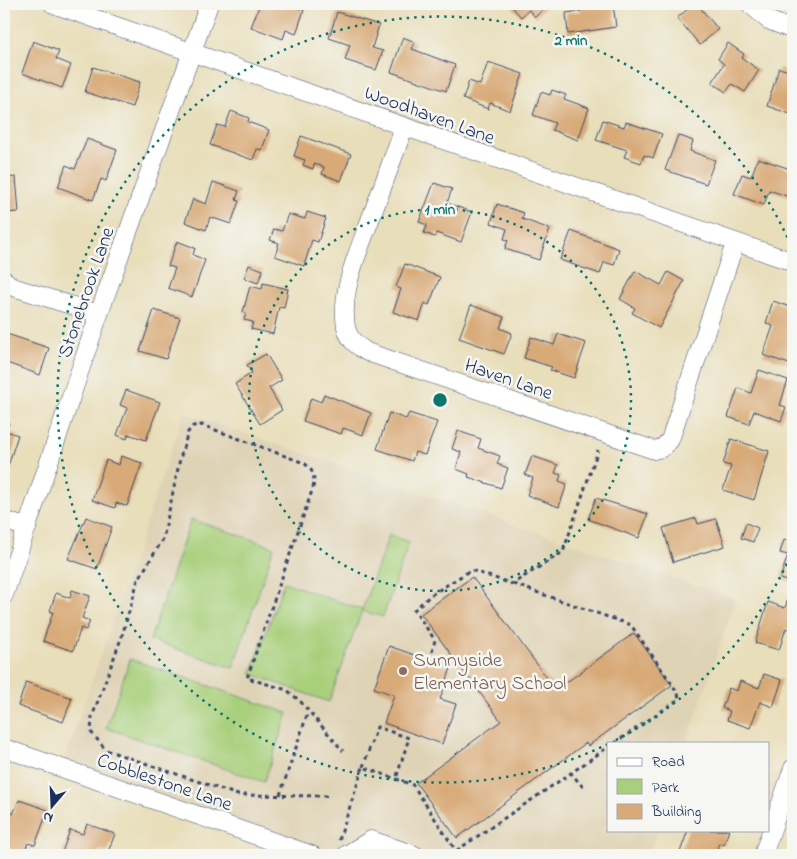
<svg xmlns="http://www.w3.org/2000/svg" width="797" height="859" font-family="'Indie Flower',sans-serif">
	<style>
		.built { fill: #dfd3b6 }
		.green { fill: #a8cf7a; stroke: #627f6c }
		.building { fill: #d8aa78 }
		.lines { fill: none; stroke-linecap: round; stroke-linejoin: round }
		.minor-casing { stroke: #3a496c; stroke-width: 19 }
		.path { stroke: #3a496c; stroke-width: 3; stroke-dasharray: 4 4; stroke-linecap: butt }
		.minor { stroke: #fff; stroke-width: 18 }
		.ring { fill: none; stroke: #0f766e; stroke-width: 2.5; stroke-dasharray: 2.5 5 }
		.education-dot { fill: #8d6e63; stroke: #f6f6f2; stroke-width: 2 }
		.labels { text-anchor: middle; stroke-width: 5; stroke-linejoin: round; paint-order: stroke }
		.street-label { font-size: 20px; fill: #1b2f5e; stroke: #f6f6f2 }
		.education-label { font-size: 20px; fill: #785e54; stroke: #f6f6f2; text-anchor: start }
		.centre { fill: #0f766e; stroke: #f6f6f2; stroke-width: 2.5 }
		.ring-label { font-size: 15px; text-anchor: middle; font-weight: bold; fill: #0f766e; stroke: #f6f6f2; stroke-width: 5; stroke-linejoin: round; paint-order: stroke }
	</style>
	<rect width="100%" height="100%" fill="#f6f6f2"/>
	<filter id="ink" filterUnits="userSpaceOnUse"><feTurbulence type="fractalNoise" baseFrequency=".02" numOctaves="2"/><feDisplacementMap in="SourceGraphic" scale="10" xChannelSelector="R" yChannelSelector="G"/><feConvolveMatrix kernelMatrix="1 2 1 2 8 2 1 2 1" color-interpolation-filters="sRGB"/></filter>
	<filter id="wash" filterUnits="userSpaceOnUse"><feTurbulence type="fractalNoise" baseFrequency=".0096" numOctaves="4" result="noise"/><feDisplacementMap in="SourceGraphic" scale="20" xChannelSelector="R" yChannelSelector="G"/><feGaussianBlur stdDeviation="1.12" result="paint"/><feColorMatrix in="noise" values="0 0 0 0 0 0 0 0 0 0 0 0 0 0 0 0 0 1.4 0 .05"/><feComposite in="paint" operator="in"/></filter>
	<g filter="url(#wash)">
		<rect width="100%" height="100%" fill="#e8deba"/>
		<polygon class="built" points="184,413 736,599 687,743 608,743 608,830 657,830 648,855 313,855 62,768"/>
		<g class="green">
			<polygon points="191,519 274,547 233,668 150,640"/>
			<polygon points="389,535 409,542 383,617 362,611 329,702 251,674 284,582 362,610"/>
			<polygon points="130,659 288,713 264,782 106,728"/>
		</g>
		<g id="blocks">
			<g class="building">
				<polygon points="260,4 287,4 304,10 296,34 286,30 283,39 251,27"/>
				<polygon points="519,4 549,4 535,17 529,10 521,17 513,8"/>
				<polygon points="613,4 616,27 568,34 566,13 581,11 580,5"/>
				<polygon points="694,4 697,4 718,29 700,45 677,18"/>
				<polygon points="337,12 379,25 372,48 383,51 376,70 345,60 350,45 329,38"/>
				<polygon points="403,37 415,42 412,49 455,65 446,91 391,72"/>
				<polygon points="33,41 59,51 56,59 71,65 62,88 22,73"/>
				<polygon points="728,43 744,54 742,58 759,70 745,92 732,84 726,92 712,83 724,64 718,59"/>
				<polygon points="488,62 523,74 510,111 490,103 488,109 463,99 469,81 480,85"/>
				<polygon points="93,67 140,82 132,107 85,92"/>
				<polygon points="779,68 793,72 793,115 767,106"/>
				<polygon points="552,90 566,95 564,99 589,108 578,140 552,130 555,123 533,115 541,92 550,95"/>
				<polygon points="231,111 249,118 248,122 269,130 262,150 257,149 253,160 210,145 217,125 225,127"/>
				<polygon points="603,120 624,127 626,122 662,134 653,158 644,155 641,163 624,157 627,150 596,140"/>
				<polygon points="678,135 693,141 690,151 715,160 706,184 665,170"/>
				<polygon points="301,136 351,154 341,181 322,174 324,167 314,164 313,169 303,165 305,160 294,156"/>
				<polygon points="87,139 117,150 106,181 101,179 93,200 58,187 66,165 75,169"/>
				<polygon points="758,158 793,170 792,198 769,190 764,205 734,194 742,174 751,177"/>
				<polygon points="16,177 19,212 4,213 4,178"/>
				<polygon points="213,182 239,191 236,200 239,201 231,224 210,217 206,230 185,222 193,199 206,204"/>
				<polygon points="434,183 452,189 447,203 472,212 461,242 436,233 435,237 424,233 427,225 419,222"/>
				<polygon points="497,204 524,213 522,219 550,229 539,260 505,249 508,240 504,239 507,229 491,223"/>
				<polygon points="307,212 326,218 318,242 312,240 304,266 275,256 279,243 270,240 274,229 282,231 288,214 305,219"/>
				<polygon points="571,231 619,249 614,265 604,262 600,274 560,260"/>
				<polygon points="177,241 195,248 193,255 205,260 192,297 168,288 175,268 168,266"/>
				<polygon points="405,264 440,277 429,305 425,303 419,321 393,312 401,289 396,287"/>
				<polygon points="249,265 263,270 258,283 244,278"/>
				<polygon points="635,271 661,285 668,272 684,281 659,328 632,313 635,308 620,299"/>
				<polygon points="263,283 288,289 284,308 279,307 273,334 251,329 253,322 244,320 246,313 243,312 250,286 262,289"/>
				<polygon points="773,301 793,308 792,365 763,355 773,326 766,323"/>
				<polygon points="471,305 504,317 500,328 512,333 504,354 459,338"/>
				<polygon points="154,310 180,318 166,359 140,351"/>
				<polygon points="4,333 49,348 40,375 4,362"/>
				<polygon points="558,334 586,343 574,378 550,370 552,367 524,358 531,337 554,345"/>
				<polygon points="266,354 282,380 269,388 282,410 260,424 235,384 252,373 247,365"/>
				<polygon points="759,370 788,380 780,405 786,407 781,421 754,411 749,424 728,417 738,388 751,393"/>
				<polygon points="126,390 160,402 146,440 128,434 127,439 117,435 127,408 120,405"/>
				<polygon points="324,394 371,413 363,435 343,428 341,434 303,421 311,398 321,402"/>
				<polygon points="389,413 406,419 409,413 437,422 425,455 415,452 412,461 377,449"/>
				<polygon points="4,421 9,423 6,431 18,435 6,472 4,471"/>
				<polygon points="458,431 481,439 478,448 500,456 497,464 508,468 501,488 468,477 469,474 456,469 461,452 452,449"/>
				<polygon points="731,439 769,451 754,500 723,490 731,466 723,464"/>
				<polygon points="121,456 142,463 127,506 116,503 115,508 92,500 106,460 119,465"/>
				<polygon points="532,456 558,465 555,473 561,475 559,481 567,484 559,507 527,495 533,478 525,475"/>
				<polygon points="596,498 648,514 639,538 588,519"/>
				<polygon points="86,517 112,527 97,569 68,559"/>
				<polygon points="696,518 698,524 716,519 725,546 673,562 663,528"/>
				<polygon points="746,523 758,528 753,542 741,538"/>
				<polygon points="784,540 793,543 793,583 780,579 788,555 780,553"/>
				<polygon points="472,577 556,690 634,633 672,685 588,746 586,743 457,838 416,783 501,721 421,614"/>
				<polygon points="72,590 90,596 82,618 90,621 86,630 81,628 73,651 43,641 53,612 50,611 56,593 70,598"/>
				<polygon points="788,599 793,601 793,631 786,628 779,650 755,643 768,602 785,608"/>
				<polygon points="389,646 451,668 440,699 456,704 442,744 384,723 394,695 374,688"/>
				<polygon points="764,674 782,680 773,707 760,702 750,728 727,720 730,711 722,708 729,688 737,691 740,681 759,688"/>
				<polygon points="26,682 72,698 63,722 18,706"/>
				<polygon points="19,800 48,810 35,845 28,843 23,855 4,848 4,826 9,812 13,814"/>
				<polygon points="87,824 115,834 108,852 100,850 98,855 61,855 70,830 83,834"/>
				<polygon points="688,830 729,830 724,845 719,843 715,855 679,855"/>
			</g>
		</g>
	</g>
	<g filter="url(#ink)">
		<use href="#blocks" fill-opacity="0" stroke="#3a496c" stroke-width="1"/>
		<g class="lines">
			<g class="minor-casing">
				<g id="minor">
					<polyline points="53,4 793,262"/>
					<polyline points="750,4 768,20 793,30"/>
					<path d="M 404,127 C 393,158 382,189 370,220 C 358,253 340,290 346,327 C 349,340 356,345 367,352 L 654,450 L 662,448 L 670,440 L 735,243"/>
					<polyline points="4,280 13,287 99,314"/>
					<polyline points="4,520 27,528"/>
					<polyline points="4,595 99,314 209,4"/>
					<polyline points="4,748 312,855"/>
					<polyline points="346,855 371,840 415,855"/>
					<polyline points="763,855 793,768"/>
				</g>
			</g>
			<g class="path">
				<polyline points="513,584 631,625 678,693 679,699 615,743"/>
				<polyline points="432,652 435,640 414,610 431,595 471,570 512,584 563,552 598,450"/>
				<polyline points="363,767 377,727 409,738 396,779"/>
				<polyline points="583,787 571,773 608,747"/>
				<polyline points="280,795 308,712"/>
				<path d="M 327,796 L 238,795 L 106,750 L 91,732 L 92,717 L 122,636 L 138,580 L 163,539 L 180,459 L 188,432 L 193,426 L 202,425 L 304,463 C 314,471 315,476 313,488 L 247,678 L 287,690 L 301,702 L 343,751"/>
				<polyline points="339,840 363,767 413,785 456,851"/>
				<polyline points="450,855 571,773"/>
			</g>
			<use href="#minor" class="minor"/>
		</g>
	</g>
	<g class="ring">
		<circle cx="440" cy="400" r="191"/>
		<path d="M793 550A383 383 0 0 1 614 741M608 744A383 383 0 1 1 793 250"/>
	</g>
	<circle class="education-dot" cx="403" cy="671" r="5"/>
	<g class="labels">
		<g class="street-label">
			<text transform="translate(430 114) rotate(20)" y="7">Woodhaven Lane</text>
			<text transform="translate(85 292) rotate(-71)" y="7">Stonebrook Lane</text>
			<text transform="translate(509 378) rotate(19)" y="7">Haven Lane</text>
			<text transform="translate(165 781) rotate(19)" y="7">Cobblestone Lane</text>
		</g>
		<g class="education-label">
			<text x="413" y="666">Sunnyside<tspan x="413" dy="23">Elementary School</tspan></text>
		</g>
	</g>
	<circle cx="440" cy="400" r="8" class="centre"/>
	<g class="ring-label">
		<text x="571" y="45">2 min</text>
		<text x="440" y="214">1 min</text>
	</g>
	<rect width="797" height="859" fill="none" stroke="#f6f6f2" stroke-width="20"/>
	<rect x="607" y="742" width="162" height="90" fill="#f6f6f2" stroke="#9ea6b7"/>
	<rect x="617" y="758" width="25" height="8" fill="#ffffff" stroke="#9ea6b7"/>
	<text x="652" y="766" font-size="15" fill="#1b2f5e">Road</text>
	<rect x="617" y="779" width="25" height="15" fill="#a8cf7a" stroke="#9ea6b7"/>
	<text x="652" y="792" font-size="15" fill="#1b2f5e">Park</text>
	<rect x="617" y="804" width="25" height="15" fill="#d8aa78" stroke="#9ea6b7"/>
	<text x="652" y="816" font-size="15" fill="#1b2f5e">Building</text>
	<g transform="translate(52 806) rotate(199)" stroke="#f6f6f2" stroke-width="4" paint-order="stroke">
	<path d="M0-4L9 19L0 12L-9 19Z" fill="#1b2f5e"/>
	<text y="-8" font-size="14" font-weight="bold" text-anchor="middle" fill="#1b2f5e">N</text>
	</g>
</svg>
